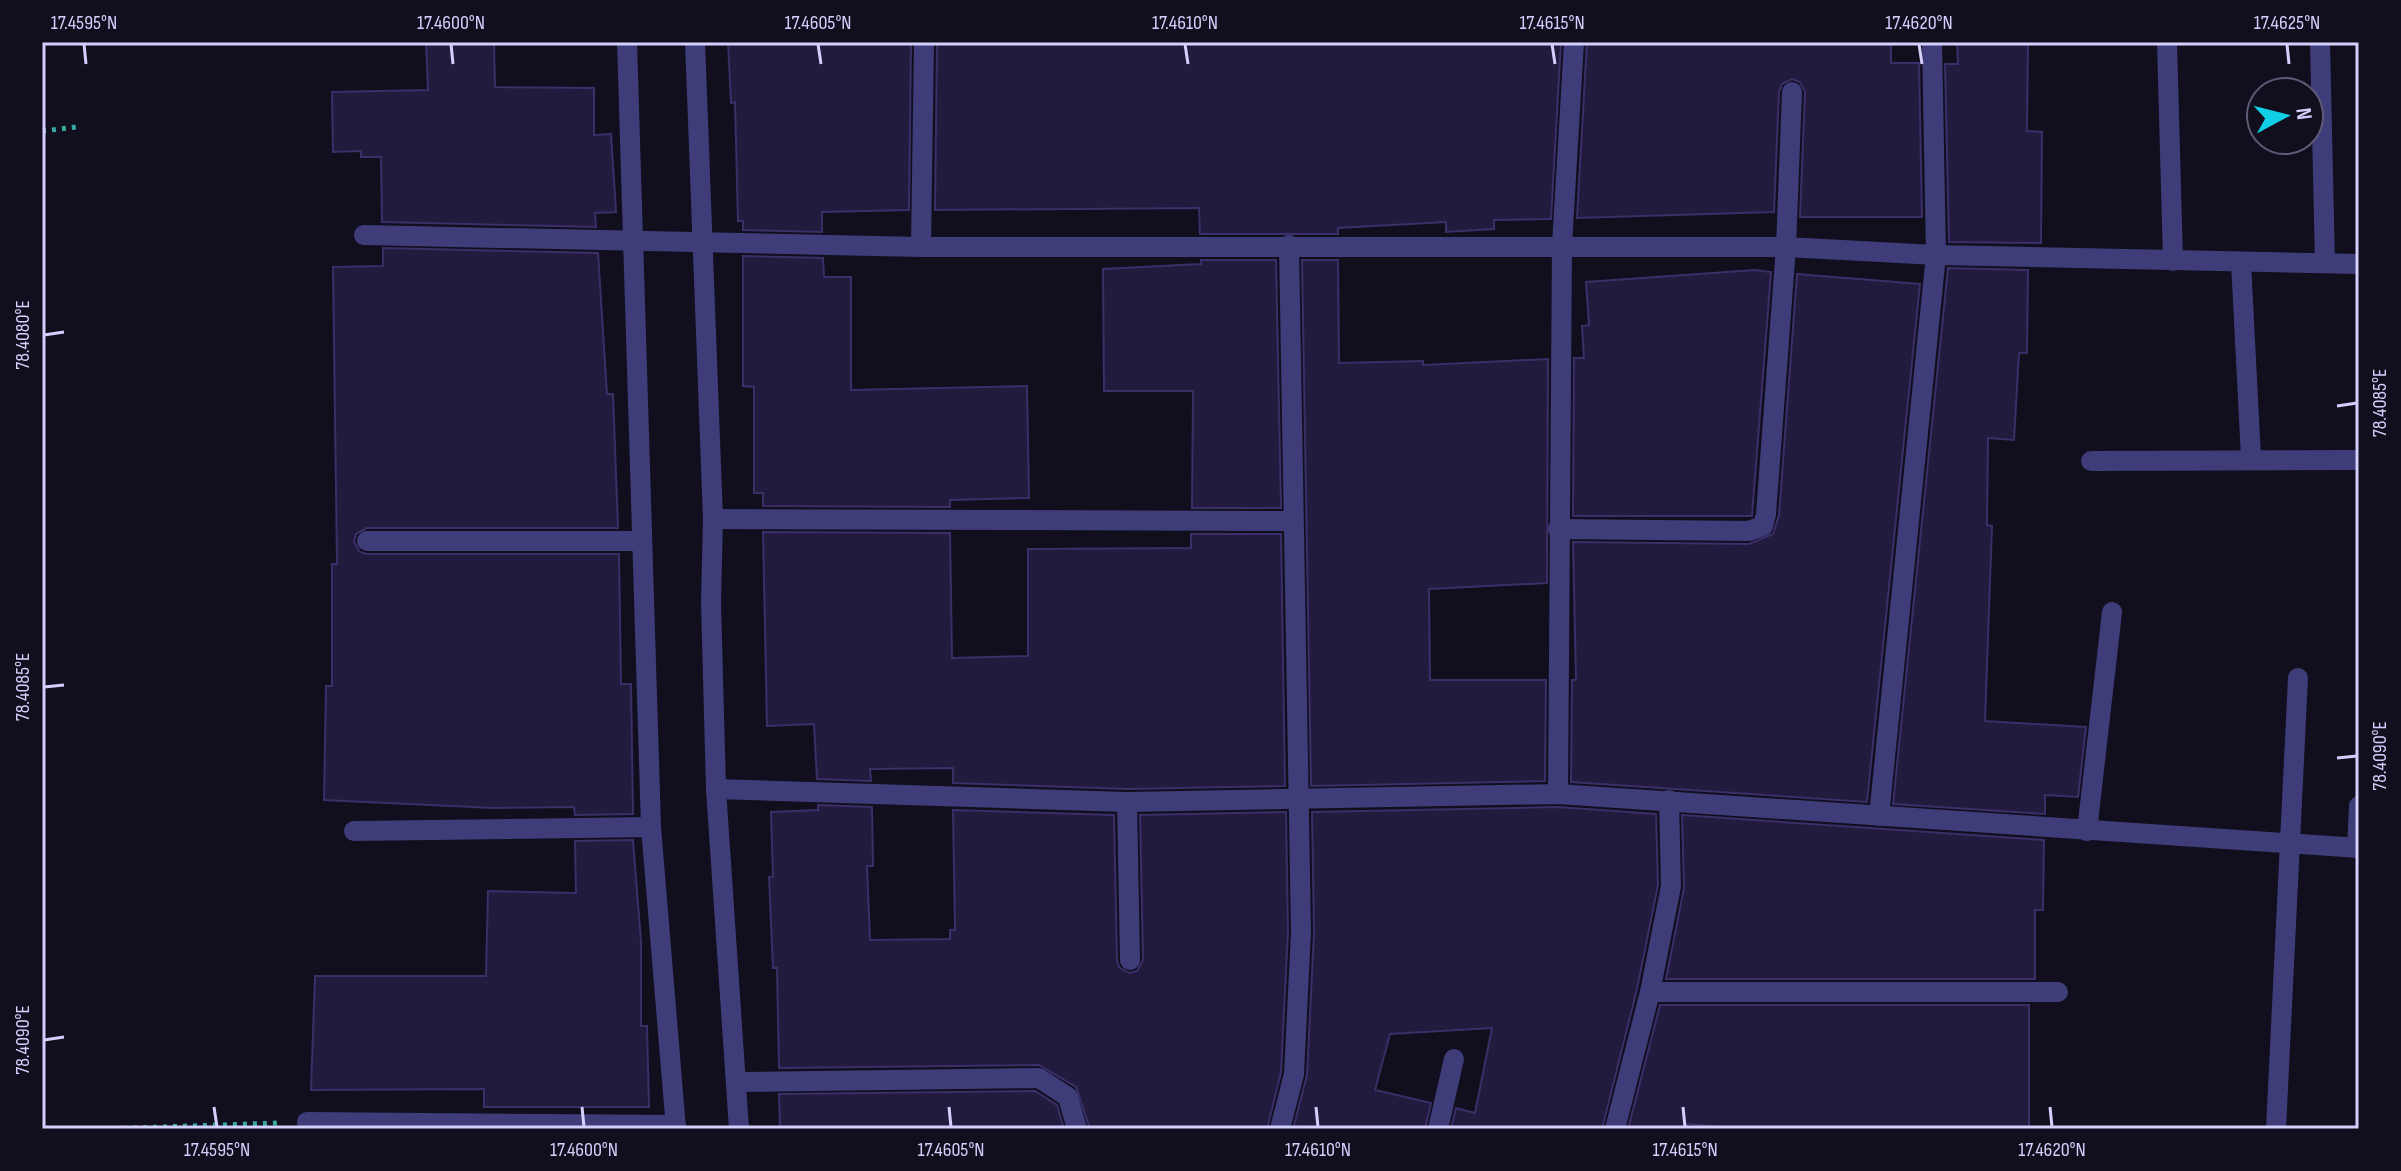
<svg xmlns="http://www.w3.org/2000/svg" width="2401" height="1171" font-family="'Sofia Sans Condensed',sans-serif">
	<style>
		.building { fill: #221b3e; stroke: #3a2f68; stroke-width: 2 }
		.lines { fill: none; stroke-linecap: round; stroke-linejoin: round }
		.path { stroke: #36a8a1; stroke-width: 5; stroke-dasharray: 4 6; stroke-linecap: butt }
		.minor { stroke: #3f3c7a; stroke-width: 20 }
		.ticks { fill: none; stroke: #d4cffc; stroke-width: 3 }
		.neatline { fill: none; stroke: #d4cffc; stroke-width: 3 }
		.ticks-label { font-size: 20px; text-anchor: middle; fill: #d4cffc }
	</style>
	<rect width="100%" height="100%" fill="#110e1e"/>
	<g class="building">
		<polygon points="426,42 494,42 495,87 594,88 594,135 611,134 616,212 595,213 596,227 382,222 381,157 361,157 361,151 333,152 332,92 428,90"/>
		<polygon points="728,42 911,42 909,210 822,212 822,232 743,230 743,221 738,221 735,102 731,103"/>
		<polygon points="937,42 1561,42 1551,219 1494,220 1494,229 1446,232 1446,222 1338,228 1338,234 1200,234 1199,208 935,210"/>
		<polygon points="1587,42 1891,42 1891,63 1919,63 1922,217 1800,217 1805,92 1800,82 1792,79 1782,84 1779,92 1774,212 1577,218"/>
		<polygon points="1957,42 2028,42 2027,131 2042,132 2041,243 1949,242 1945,64 1958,64"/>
		<polygon points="383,248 598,253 607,394 613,394 618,528 367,528 356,534 354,542 360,552 367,554 619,554 621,684 631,684 633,814 575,815 574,807 493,808 324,800 326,686 332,686 332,564 337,564 333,267 383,266"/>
		<polygon points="743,256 823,258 824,277 851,277 851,390 1027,386 1029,498 950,500 950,507 763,506 763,493 754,493 754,387 743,386"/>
		<polygon points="1201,260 1276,260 1281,508 1192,508 1193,391 1104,391 1103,269 1201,264"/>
		<polygon points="1302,260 1338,260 1339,363 1423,361 1423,365 1548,359 1547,583 1429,589 1430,680 1546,680 1545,781 1311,786"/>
		<polygon points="1948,268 2028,270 2027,353 2019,353 2014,440 1988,438 1987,525 1992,526 1985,721 2086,727 2078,797 2045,795 2045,814 1893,804"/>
		<polygon points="1755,270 1771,272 1752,516 1573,516 1574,358 1584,358 1582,326 1589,325 1586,282"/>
		<polygon points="1797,274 1920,284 1867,802 1571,782 1572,680 1576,680 1573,542 1749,544 1773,534 1779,515"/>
		<polygon points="763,532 950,533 952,658 1028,656 1028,549 1191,548 1191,534 1281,534 1285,786 1127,789 953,783 953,768 870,769 871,781 817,779 814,724 767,726"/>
		<polygon points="818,805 872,807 873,866 867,866 870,940 950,939 950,930 955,930 953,810 1114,815 1117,960 1119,967 1129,973 1137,971 1143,960 1140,815 1286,812 1288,932 1281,1072 1267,1129 1090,1129 1076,1087 1039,1065 779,1068 777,968 773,968 769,877 773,877 771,812 818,810"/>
		<polygon points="1558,807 1656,814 1658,885 1637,989 1602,1129 1451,1129 1456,1108 1475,1113 1492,1028 1390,1034 1375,1090 1431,1103 1425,1129 1293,1129 1307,1075 1314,932 1312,812"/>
		<polygon points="1682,815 2044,840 2043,910 2035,910 2035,979 1666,979 1684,888"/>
		<polygon points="633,840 641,942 641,1026 647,1026 649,1107 484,1107 484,1089 311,1090 315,976 486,976 488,891 576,893 575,841"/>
		<polygon points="1660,1005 2029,1005 2029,1129 1742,1129 1687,1124 1686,1129 1628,1129"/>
		<polygon points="1035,1091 1057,1105 1064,1129 780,1129 779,1094"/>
	</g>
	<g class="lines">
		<g class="path">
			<polyline points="42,131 77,127"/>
			<polyline points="103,1129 278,1123"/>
		</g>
		<g class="minor">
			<polyline points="627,42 651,827 676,1129"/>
			<polyline points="695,42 713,519 711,602 716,789 739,1129"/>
			<polyline points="2167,42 2173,261"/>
			<polyline points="2320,42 2325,263"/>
			<polyline points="364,235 921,247 1786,247 1936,255 2359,264"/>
			<polyline points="921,247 924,42"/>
			<polyline points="2241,262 2251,458"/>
			<polyline points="2091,461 2359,460"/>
			<polyline points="713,519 1293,521"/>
			<polyline points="1558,529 1749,531 1763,526 1766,514 1786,247 1792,92"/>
			<polyline points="367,541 641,541"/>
			<polyline points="716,789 1127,802 1558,794 2359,848"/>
			<polyline points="1558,794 1562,245 1574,42"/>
			<polyline points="1127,802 1130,960"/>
			<polyline points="1879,816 1936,255 1932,42"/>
			<polyline points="354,831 651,827"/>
			<polyline points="2087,831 2112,612"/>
			<polyline points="2357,848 2359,806"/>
			<polyline points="1650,992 2058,992"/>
			<polyline points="736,1082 1039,1078 1068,1097 1077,1129"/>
			<polyline points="307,1122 676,1125"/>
			<polyline points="1280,1129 1294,1074 1301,932 1289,245"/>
			<polyline points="1438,1129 1454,1059"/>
			<polyline points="1615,1129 1650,992 1671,886 1669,800"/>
			<polyline points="2276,1129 2298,678"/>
		</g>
	</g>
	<path class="ticks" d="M 84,44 L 86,64M 451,44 L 453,64M 818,44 L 821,64M 1185,44 L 1188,64M 1552,44 L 1555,64M 1919,44 L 1922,64M 2287,44 L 2289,64M 44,335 L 64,332M 2337,406 L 2357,403M 44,687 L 64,685M 2337,758 L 2357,756M 44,1040 L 64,1037M 214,1107 L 217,1127M 582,1107 L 584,1127M 949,1107 L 951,1127M 1316,1107 L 1318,1127M 1683,1107 L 1685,1127M 2050,1107 L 2052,1127"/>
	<rect width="2401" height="1171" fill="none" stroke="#110e1e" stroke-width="88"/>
	<g transform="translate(2285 116) rotate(83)"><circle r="38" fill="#110e1e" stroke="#5f5b77" stroke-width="2"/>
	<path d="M0-6L14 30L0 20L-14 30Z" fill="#11d0e6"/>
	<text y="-12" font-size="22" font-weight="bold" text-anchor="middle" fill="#d4cffc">N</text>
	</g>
	<rect x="44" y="44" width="2313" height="1083" class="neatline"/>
	<g class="ticks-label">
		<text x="84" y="29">17.4595°N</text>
		<text x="451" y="29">17.4600°N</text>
		<text x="818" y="29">17.4605°N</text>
		<text x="1185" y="29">17.4610°N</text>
		<text x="1552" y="29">17.4615°N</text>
		<text x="1919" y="29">17.4620°N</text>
		<text x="2287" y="29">17.4625°N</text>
		<text transform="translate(22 335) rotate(-90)" y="7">78.4080°E</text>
		<text transform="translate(2379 403) rotate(-90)" y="7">78.4085°E</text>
		<text transform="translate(22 687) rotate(-90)" y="7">78.4085°E</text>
		<text transform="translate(2379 756) rotate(-90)" y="7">78.4090°E</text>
		<text transform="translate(22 1040) rotate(-90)" y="7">78.4090°E</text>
		<text x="217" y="1156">17.4595°N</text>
		<text x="584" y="1156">17.4600°N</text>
		<text x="951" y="1156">17.4605°N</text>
		<text x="1318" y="1156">17.4610°N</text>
		<text x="1685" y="1156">17.4615°N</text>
		<text x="2052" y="1156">17.4620°N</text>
	</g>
</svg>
